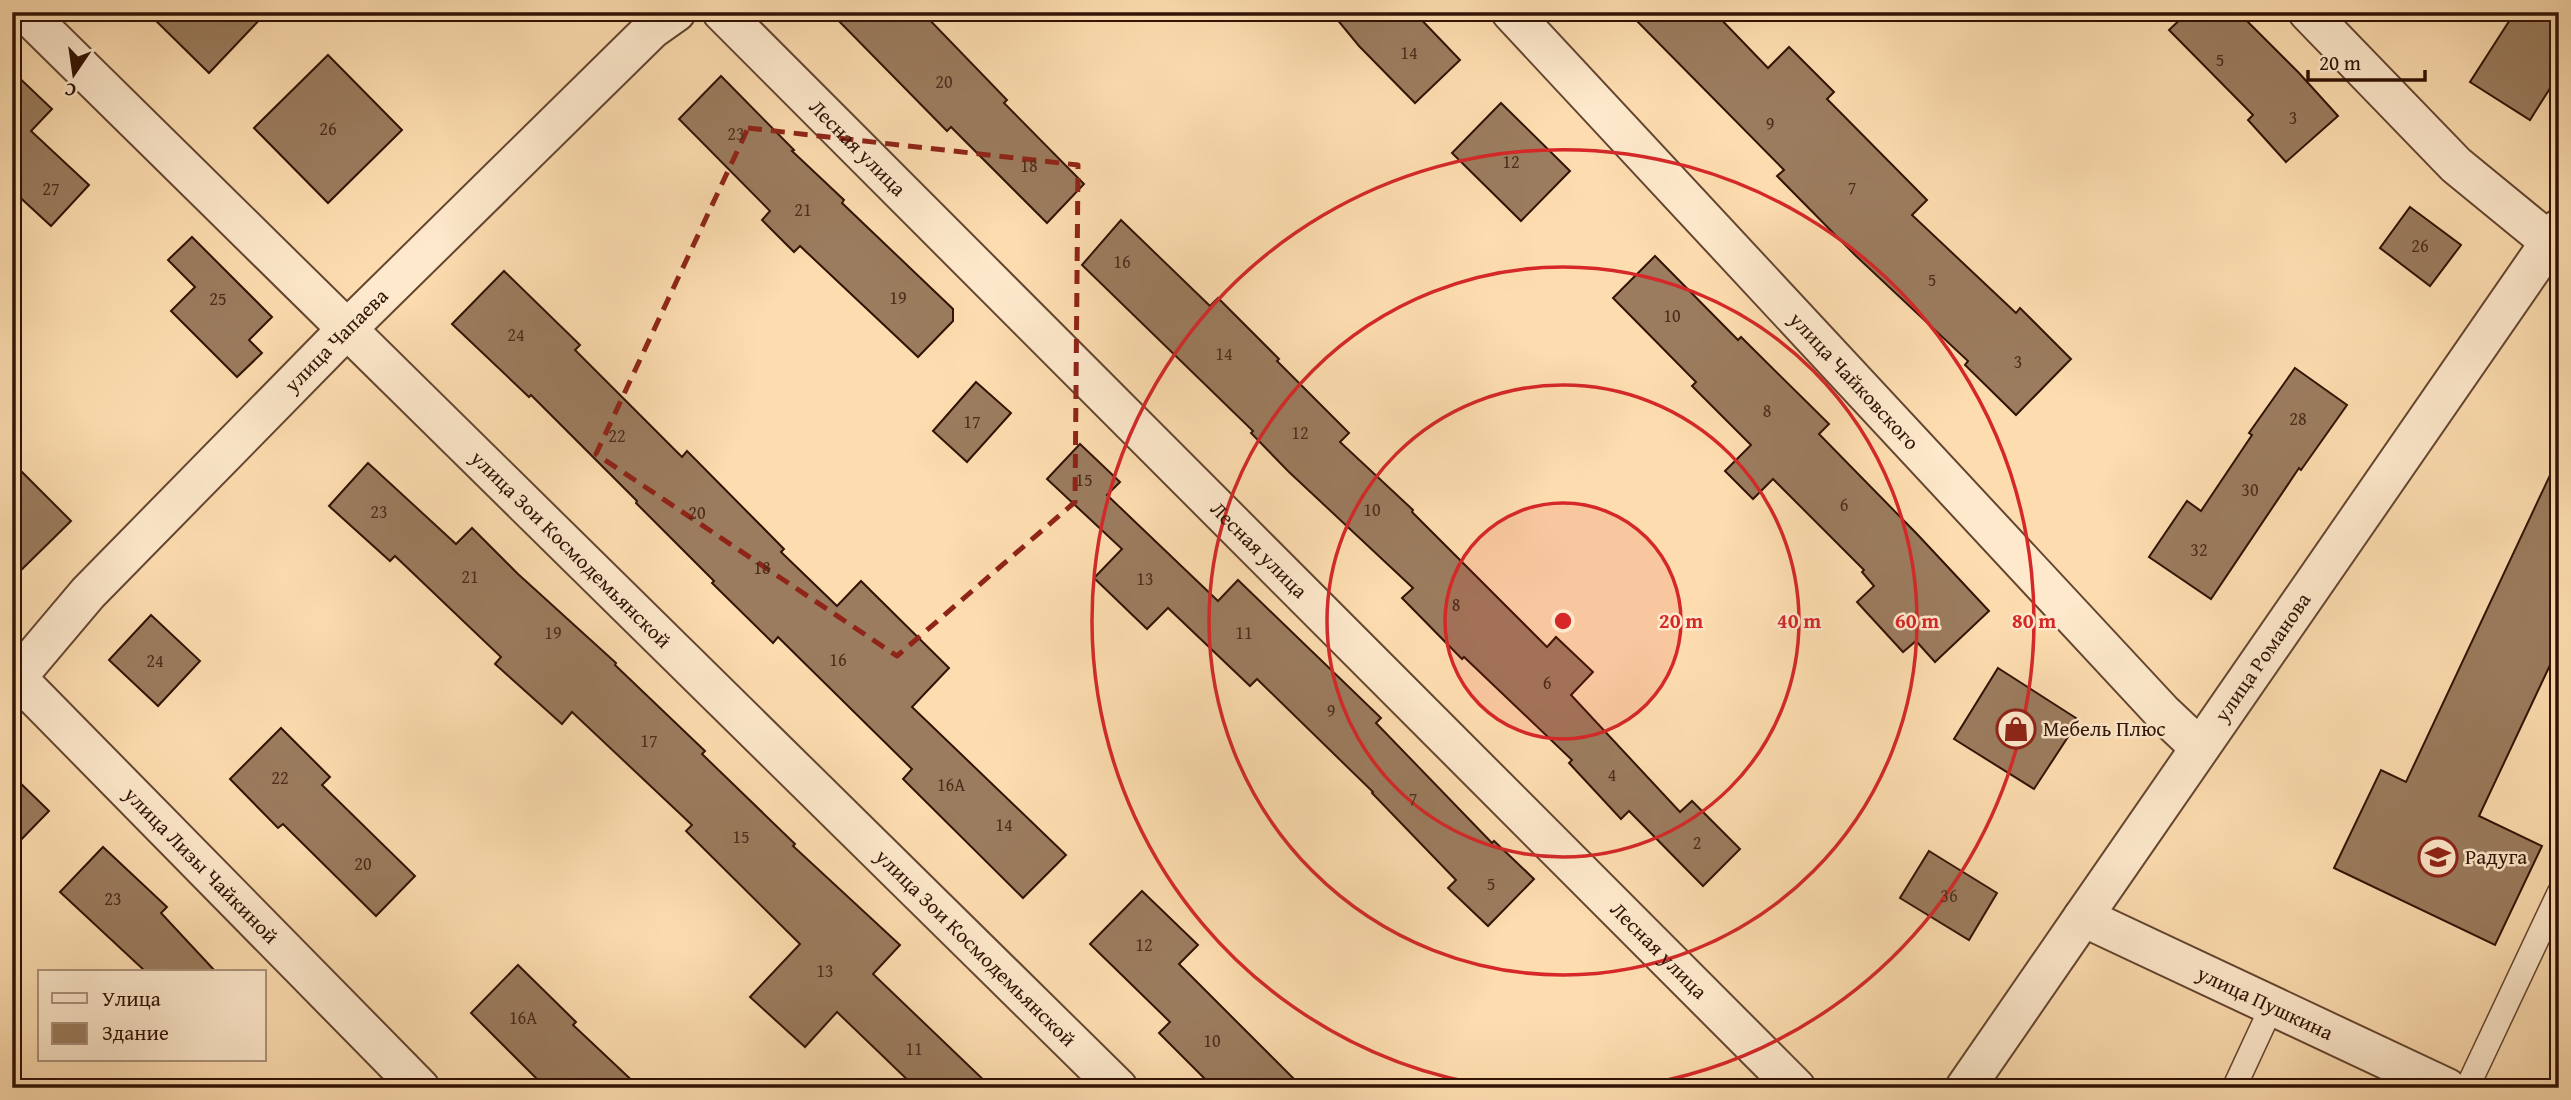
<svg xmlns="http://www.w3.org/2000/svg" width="2571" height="1100" font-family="'Gentium Book Plus',serif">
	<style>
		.building { fill: #9b7c5e; stroke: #311205; stroke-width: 2 }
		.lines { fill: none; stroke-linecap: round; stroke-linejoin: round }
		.service-casing { stroke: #644530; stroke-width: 26 }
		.minor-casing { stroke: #644530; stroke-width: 42 }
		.tertiary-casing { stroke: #644530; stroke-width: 42 }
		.service { stroke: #fee9cc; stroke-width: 23 }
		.minor { stroke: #fee9cc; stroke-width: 38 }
		.tertiary { stroke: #fee9cc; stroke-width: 38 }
		.marked { fill: none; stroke: #8f2418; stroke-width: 5; stroke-dasharray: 14 9; stroke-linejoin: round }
		.ring { fill: none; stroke: #d62828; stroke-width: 3.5 }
		.labels { text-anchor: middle; stroke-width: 5; stroke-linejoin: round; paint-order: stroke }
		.number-label { font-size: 18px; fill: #4c2c1b }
		.street-label { font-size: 21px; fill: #311205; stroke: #fee9cc }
		.poi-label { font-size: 21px; fill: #311205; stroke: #fee9cc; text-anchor: start }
		.centre { fill: #d62828; stroke: #fee9cc; stroke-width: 3.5 }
		.ring-label { font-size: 21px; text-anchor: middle; font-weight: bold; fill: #d62828; stroke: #fee9cc; stroke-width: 5; stroke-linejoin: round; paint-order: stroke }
	</style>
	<rect width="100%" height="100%" fill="#fdddb0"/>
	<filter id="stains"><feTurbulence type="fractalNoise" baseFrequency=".00286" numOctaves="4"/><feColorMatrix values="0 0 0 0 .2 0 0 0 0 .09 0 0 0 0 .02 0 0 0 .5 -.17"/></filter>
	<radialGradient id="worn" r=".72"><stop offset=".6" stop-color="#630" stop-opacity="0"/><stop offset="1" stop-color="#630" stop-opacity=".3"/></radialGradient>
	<g class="building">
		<polygon points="147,12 267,12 209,73"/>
		<polygon points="830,12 922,12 1007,100 1004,103 1084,184 1047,223 951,127 947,131"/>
		<polygon points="1331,12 1414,12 1460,60 1415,103 1359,46"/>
		<polygon points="1628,12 1714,12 1768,68 1789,47 1834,92 1827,99 1927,200 1912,215 2016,313 2020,308 2071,359 2016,415 1965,365 1968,361 1855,255 1777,176 1784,170"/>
		<polygon points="2188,12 2238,12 2299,73 2338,116 2286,162 2248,120 2253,115 2169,30"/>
		<polygon points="2515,12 2559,12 2559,74 2530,120 2470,82"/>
		<polygon points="328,55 402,130 328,203 254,128"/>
		<polygon points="12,71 52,109 31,131 89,185 51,226 12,190"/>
		<polygon points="721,76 794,150 792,151 844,200 842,203 953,309 953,321 918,357 800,246 794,252 762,220 770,211 679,119"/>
		<polygon points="1501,103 1570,171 1521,221 1452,153"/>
		<polygon points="2410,207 2461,245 2430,286 2380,248"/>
		<polygon points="1121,220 1210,306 1218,298 1279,359 1277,361 1349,433 1340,442 1413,510 1412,512 1547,647 1556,637 1593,672 1571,695 1680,812 1692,801 1740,849 1703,886 1629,811 1621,819 1569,763 1572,760 1464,657 1462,659 1402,598 1413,588 1289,472 1251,433 1253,431 1082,265"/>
		<polygon points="192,237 272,317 249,340 262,353 237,377 171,311 195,287 168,260"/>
		<polygon points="1655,256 1738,340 1741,337 1829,424 1819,434 1917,534 1989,611 1935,662 1916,641 1903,652 1857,602 1874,586 1862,572 1864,570 1773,479 1753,499 1725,471 1751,445 1692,386 1696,382 1613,298"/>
		<polygon points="504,271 580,345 575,350 682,457 687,451 784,549 781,552 837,606 861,581 949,668 912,707 1066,855 1023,898 903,779 912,769 778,637 773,643 712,583 714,581 636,503 637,501 531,395 529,397 452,324"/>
		<polygon points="2295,368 2347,405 2301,470 2299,468 2211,599 2149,557 2187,501 2201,511 2252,435 2249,433"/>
		<polygon points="976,382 1011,413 967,462 933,431"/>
		<polygon points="1080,444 1120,482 1107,495 1218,601 1238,580 1381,718 1376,723 1492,843 1494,841 1534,879 1488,926 1448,888 1456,880 1372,793 1373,792 1257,679 1250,686 1168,608 1147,629 1094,578 1122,549 1047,479"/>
		<polygon points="2559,456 2559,646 2479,816 2542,846 2495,945 2334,868 2381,770 2406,782"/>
		<polygon points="12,462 71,521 12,579"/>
		<polygon points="368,463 456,544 472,528 518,574 616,663 615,665 705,751 702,754 795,844 793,846 900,945 873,974 992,1088 916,1088 837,1012 805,1047 750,997 800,944 686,831 692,825 572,712 562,724 495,664 501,657 395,556 390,561 329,506"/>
		<polygon points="151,615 200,661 158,706 109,660"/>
		<polygon points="1998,668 2079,720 2034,789 1954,739"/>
		<polygon points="281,728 330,777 322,785 415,876 376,916 283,824 278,828 230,779"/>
		<polygon points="12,775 49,811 12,849"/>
		<polygon points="103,847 167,907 161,913 216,972 146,972 60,892"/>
		<polygon points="1929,851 1997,893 1969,940 1900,898"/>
		<polygon points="1142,891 1198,945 1179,964 1303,1088 1214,1088 1159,1033 1170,1022 1090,944"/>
		<polygon points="518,965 576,1022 573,1025 640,1088 546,1088 471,1013"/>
	</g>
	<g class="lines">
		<g class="service-casing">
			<g id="service">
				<polyline points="2234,1088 2272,1006"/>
				<polyline points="2467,1088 2559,893"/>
			</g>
		</g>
		<g class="minor-casing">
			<g id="minor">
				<path id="s1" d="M 25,12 L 1118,1088"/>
				<path id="s2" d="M 722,12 L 1796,1088"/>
				<path id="s3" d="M 1511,12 L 2162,712 L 2199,747"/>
				<polyline points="2308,12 2456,165 2550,242"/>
				<path id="s4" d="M 12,673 L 420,1088"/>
				<path id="s5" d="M 12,683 L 88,593 L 346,330 L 652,29 L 676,12"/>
				<polyline points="1965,1088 2083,917"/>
			</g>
		</g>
		<g class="tertiary-casing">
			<g id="tertiary">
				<path id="s6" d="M 2447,1088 L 2083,917 L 2559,229"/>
			</g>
		</g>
		<use href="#service" class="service"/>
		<use href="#minor" class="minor"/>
		<use href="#tertiary" class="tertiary"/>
	</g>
	<path class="marked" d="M 748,128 L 1078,165 L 1075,502 L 897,656 L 596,454 Z"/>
	<circle cx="1563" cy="621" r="118" fill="#d62828" fill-opacity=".12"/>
	<g class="ring">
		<circle cx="1563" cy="621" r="118"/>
		<circle cx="1563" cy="621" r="236"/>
		<circle cx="1563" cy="621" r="354"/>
		<path d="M1497 1087A471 471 0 1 1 1629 1087"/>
	</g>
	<defs>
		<g id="shop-ring" transform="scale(2.0125)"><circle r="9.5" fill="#fee9cc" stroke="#8f2418" stroke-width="1.5"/><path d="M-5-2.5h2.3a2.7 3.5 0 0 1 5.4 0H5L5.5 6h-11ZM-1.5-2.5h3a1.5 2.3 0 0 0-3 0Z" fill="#8f2418"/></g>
		<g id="school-ring" transform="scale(2.0125)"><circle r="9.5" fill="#fee9cc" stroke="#8f2418" stroke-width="1.5"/><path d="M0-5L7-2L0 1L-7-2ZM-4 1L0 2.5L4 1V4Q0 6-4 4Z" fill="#8f2418"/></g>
	</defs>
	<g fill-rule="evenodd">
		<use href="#shop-ring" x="2016" y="729"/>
		<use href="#school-ring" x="2438" y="857"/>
	</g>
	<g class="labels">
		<g class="number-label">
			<text x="1409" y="59">14</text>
			<text x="2220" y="66">5</text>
			<text x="944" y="88">20</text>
			<text x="2293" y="124">3</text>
			<text x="1770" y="130">9</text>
			<text x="328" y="135">26</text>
			<text x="736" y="140">23</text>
			<text x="1511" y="168">12</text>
			<text x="1029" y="172">18</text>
			<text x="1852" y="194">7</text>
			<text x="51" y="195">27</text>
			<text x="803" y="216">21</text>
			<text x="2420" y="252">26</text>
			<text x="1122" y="268">16</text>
			<text x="1932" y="286">5</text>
			<text x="898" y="304">19</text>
			<text x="218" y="305">25</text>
			<text x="1672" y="322">10</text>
			<text x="516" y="341">24</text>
			<text x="1224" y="360">14</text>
			<text x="2018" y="368">3</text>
			<text x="1767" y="417">8</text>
			<text x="2298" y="425">28</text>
			<text x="972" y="428">17</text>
			<text x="1300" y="439">12</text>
			<text x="617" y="442">22</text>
			<text x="1084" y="486">15</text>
			<text x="2250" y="496">30</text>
			<text x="1844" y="511">6</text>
			<text x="1372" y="516">10</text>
			<text x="379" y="518">23</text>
			<text x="697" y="519">20</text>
			<text x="2199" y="556">32</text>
			<text x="762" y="574">18</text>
			<text x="470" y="583">21</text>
			<text x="1145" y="585">13</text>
			<text x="1456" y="611">8</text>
			<text x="553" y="639">19</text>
			<text x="1244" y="639">11</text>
			<text x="838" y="666">16</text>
			<text x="155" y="667">24</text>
			<text x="1547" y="689">6</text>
			<text x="1331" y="717">9</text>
			<text x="649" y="747">17</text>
			<text x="1612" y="781">4</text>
			<text x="280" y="784">22</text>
			<text x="951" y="791">16А</text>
			<text x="1413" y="805">7</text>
			<text x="1004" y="831">14</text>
			<text x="741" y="843">15</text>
			<text x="1697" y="849">2</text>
			<text x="363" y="870">20</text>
			<text x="1491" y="890">5</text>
			<text x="1949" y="902">36</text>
			<text x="113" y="905">23</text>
			<text x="1144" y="951">12</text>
			<text x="825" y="977">13</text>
			<text x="523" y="1024">16А</text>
			<text x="1212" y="1047">10</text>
			<text x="914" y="1055">11</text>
		</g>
		<g class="street-label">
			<text dy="7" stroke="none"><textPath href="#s2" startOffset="192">Лесная улица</textPath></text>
			<text dy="7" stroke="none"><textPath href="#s5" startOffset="472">улица Чапаева</textPath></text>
			<text dy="7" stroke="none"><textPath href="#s3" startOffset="504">улица Чайковского</textPath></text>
			<text dy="7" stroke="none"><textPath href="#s2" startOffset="760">Лесная улица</textPath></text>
			<text dy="7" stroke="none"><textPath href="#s1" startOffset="766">улица Зои Космодемьянской</textPath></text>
			<text dy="7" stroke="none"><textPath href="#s6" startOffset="718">улица Романова</textPath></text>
			<text dy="7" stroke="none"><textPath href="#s4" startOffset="270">улица Лизы Чайкиной</textPath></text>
			<text dy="7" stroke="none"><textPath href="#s1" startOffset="1334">улица Зои Космодемьянской</textPath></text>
			<text dy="7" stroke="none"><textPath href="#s2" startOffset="1326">Лесная улица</textPath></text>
			<text transform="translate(2265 1003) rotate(25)" y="7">улица Пушкина</text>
		</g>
		<g class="poi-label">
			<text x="2043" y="736">Мебель Плюс</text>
			<text x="2465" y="864">Радуга</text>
		</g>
	</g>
	<circle cx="1563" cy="621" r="10" class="centre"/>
	<g class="ring-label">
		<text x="1681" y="628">20 m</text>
		<text x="1799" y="628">40 m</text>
		<text x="1917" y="628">60 m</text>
		<text x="2034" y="628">80 m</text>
	</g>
	<rect width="2571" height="1100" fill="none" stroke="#fdddb0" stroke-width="42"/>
	<rect x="14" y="14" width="2543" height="1072" fill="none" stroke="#311205" stroke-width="3.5"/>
	<rect x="21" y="21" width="2529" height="1058" fill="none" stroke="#311205" stroke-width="2"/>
	<rect x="38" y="970" width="228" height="91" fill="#fee9cc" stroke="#ac937c" stroke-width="2"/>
	<rect x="52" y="993" width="35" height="10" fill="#fee9cc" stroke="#ac937c" stroke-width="2"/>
	<text x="102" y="1006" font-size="21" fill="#311205">Улица</text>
	<rect x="52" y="1023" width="35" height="21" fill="#9b7c5e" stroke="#ac937c" stroke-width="2"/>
	<text x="102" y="1040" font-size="21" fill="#311205">Здание</text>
	<g transform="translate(74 74) rotate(193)" stroke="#fee9cc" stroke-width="5" paint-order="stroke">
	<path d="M0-5L12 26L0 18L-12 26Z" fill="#311205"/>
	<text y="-10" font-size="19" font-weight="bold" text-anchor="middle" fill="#311205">С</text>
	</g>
	<path d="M2308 70v10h117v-10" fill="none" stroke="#311205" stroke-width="3.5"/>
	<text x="2319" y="70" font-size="21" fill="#311205" stroke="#fee9cc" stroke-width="5" paint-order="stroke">20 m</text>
	<rect width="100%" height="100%" filter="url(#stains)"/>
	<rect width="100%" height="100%" fill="url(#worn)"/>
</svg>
